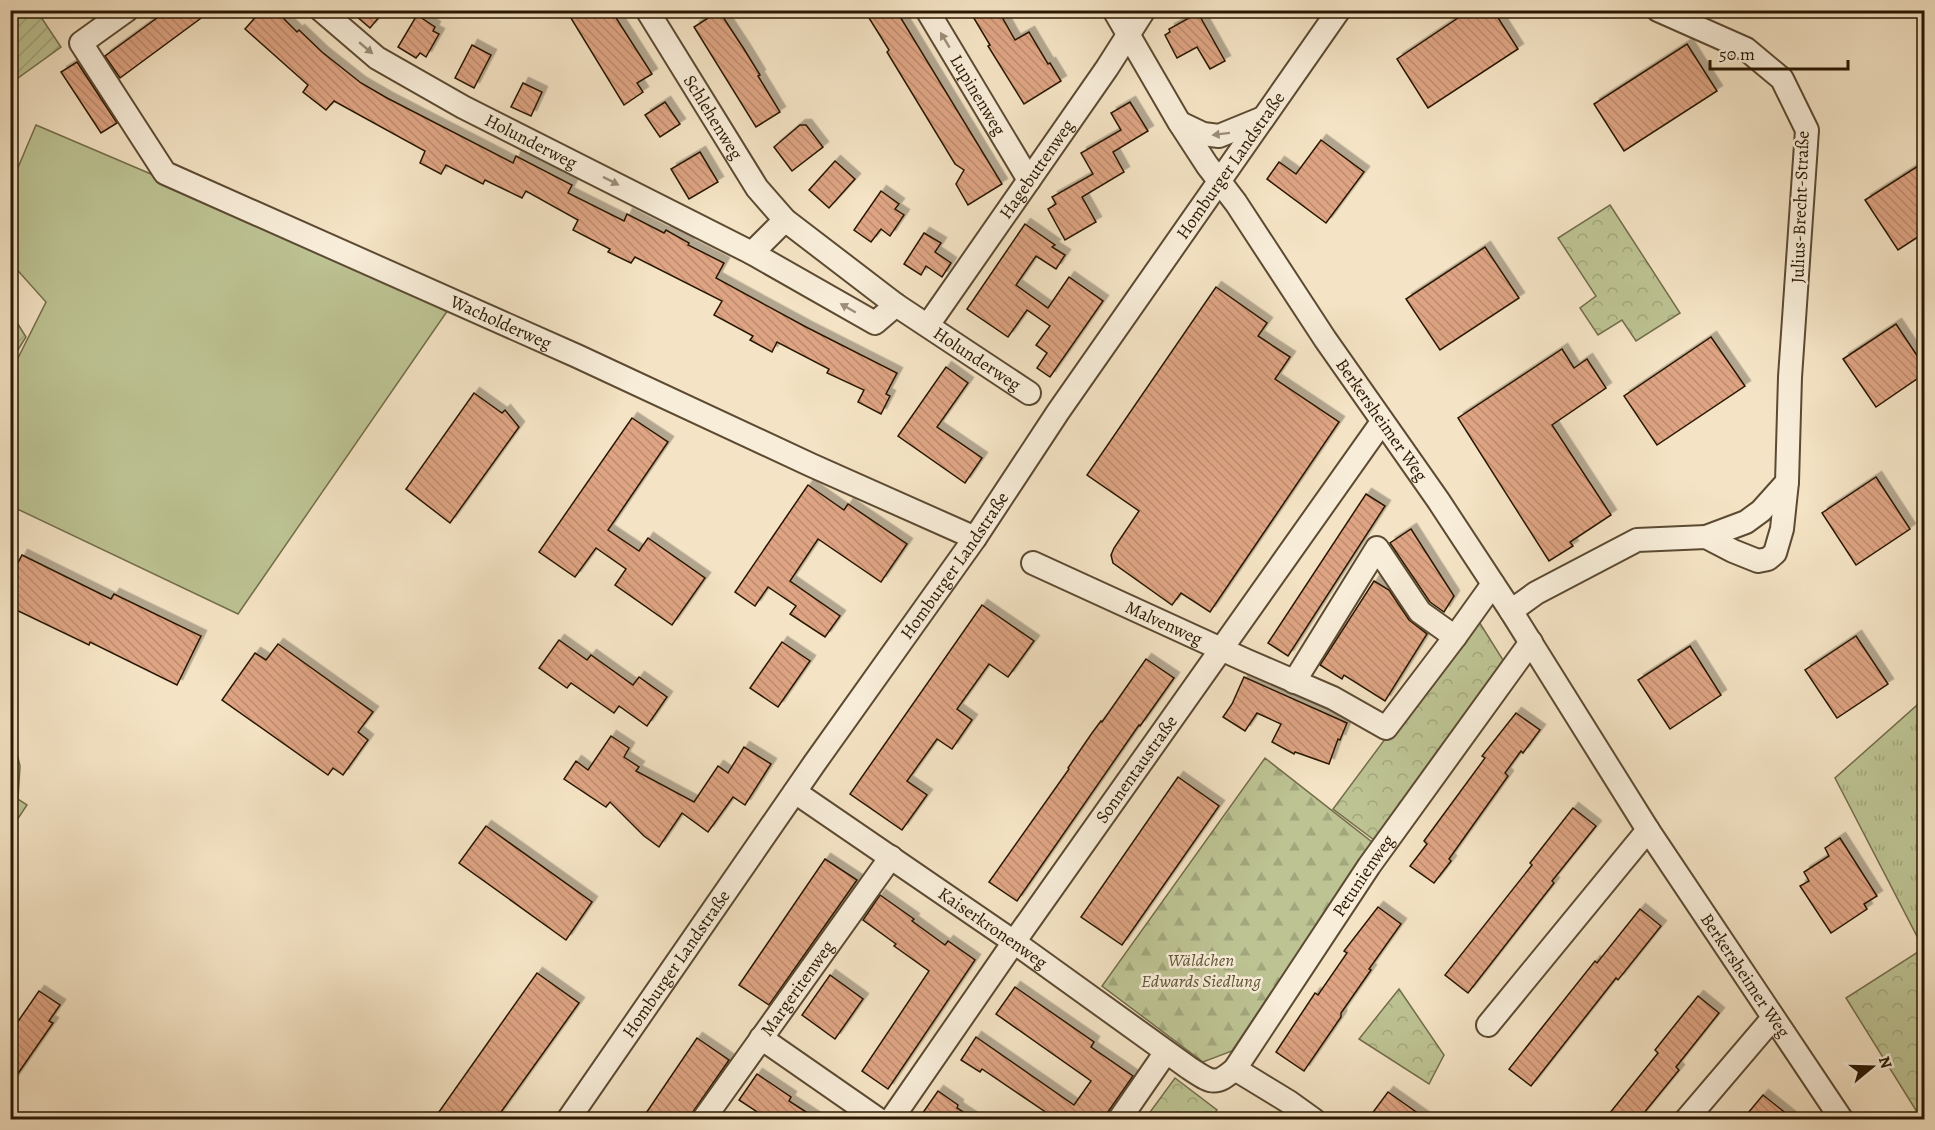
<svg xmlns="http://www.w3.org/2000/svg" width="1935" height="1130" font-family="Alegreya,serif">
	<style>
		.grass { fill: url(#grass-tufts); stroke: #736d4a; stroke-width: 1.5 }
		.forest { fill: url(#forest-firs); stroke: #736d4a; stroke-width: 1.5 }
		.park { fill: url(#park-crowns); stroke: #736d4a; stroke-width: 1.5 }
		.garden { fill: url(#garden-furrows); stroke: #736d4a; stroke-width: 1.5 }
		.pitch { fill: #bdc393; stroke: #736d4a; stroke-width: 1.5 }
		.building { fill: url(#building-back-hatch); stroke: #291701; stroke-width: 1.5; filter: url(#shadow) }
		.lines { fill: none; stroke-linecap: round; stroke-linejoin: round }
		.minor-casing { stroke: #5c4a32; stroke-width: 26 }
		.minor { stroke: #f8edd9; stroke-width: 22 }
		.oneway { fill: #9b8d78 }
		.labels { text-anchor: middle; stroke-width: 5; stroke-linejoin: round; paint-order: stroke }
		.street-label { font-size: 18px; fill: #291701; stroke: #f8edd9 }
		.park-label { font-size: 18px; font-style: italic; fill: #5d5334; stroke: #f8edd9 }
	</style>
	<defs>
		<pattern id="grass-tufts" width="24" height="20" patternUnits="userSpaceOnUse" patternTransform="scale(1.5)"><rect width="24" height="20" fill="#bdc393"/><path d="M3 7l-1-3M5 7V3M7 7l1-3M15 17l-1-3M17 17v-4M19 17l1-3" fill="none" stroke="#a2a77d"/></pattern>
		<pattern id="forest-firs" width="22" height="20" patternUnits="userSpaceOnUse" patternTransform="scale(1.5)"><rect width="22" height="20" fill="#bdc393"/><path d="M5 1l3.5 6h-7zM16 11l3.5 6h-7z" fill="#a2a77d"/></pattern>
		<pattern id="park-crowns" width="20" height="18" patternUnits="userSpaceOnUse" patternTransform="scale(1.5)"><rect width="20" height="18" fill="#bdc393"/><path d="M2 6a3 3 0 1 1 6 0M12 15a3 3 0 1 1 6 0" fill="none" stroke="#a2a77d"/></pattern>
		<pattern id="garden-furrows" width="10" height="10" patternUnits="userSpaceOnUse" patternTransform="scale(1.5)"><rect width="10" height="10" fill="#bdc393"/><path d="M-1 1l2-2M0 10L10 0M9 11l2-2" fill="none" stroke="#a2a77d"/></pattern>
		<pattern id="building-back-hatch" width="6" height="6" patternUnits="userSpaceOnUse" patternTransform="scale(1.5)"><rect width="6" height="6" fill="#dea483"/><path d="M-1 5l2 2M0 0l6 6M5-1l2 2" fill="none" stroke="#be8c6f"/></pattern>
		<filter id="shadow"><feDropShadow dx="5.5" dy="-5.5" stdDeviation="0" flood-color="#0004"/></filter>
	</defs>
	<rect width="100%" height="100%" fill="#f4e3c4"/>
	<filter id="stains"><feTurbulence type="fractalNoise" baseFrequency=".00333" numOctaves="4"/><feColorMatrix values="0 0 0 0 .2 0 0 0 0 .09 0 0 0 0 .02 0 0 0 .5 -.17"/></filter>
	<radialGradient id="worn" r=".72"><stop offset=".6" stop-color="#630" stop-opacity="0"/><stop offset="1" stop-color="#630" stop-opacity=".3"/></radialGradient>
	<polygon class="grass" points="1924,699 1924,939 1920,942 1835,778"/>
	<polygon class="forest" points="1265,758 1372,842 1232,1051 1203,1062 1102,986"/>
	<g class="park">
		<polygon points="1610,205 1680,313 1636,341 1622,320 1598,335 1580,308 1596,296 1558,238"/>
		<polygon points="1476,617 1503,660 1378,843 1333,809"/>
		<polygon points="1924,948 1924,1119 1922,1120 1846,998"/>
		<polygon points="1399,989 1444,1055 1429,1084 1359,1039"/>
		<polygon points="1175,1078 1217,1110 1210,1119 1145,1119"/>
	</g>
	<g class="garden">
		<polygon points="11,10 37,11 61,47 11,83"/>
		<polygon points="11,313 26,337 11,361 10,361"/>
	</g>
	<g class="pitch">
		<polygon points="36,125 158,177 448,310 238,614 11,506 10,374 46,302 11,263 11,184"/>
		<polygon points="11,729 20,766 18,799 27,805 11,829"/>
	</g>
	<g class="building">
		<polygon points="168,10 212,10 120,78 105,56"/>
		<polygon points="262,10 275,10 297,32 299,30 322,52 361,83 387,98 513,163 516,156 572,185 568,193 624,221 627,214 664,233 666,230 689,243 688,245 724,263 716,278 806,327 897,373 886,394 890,396 881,414 858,402 864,390 827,373 829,369 777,342 772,352 750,340 753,336 714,315 722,301 635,257 631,263 608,252 610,249 573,230 578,220 526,191 522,198 485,180 483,184 446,165 441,174 420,163 425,151 334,101 326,110 303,92 308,85 245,29"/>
		<polygon points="349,10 385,10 370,28"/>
		<polygon points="566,10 611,10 652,74 637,83 643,92 624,105"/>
		<polygon points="864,10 896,10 1002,184 968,205 956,184 964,170 955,164 887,52 889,50"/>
		<polygon points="969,10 998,10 1015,40 1029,32 1048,64 1050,63 1061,81 1024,104 988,46 990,45"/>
		<polygon points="1470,10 1493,10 1518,49 1428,108 1397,59"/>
		<polygon points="719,11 744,49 760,75 758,76 780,112 756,127 694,27"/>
		<polygon points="1198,13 1225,61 1210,69 1197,47 1177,58 1165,35 1170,32 1169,29"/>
		<polygon points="417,15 435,27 433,31 439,34 426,57 420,53 416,58 398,47"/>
		<polygon points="1687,44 1717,91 1624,151 1594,104"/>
		<polygon points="472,45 491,55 474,88 455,78"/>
		<polygon points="77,62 117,123 101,133 61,72"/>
		<polygon points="523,83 542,92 531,116 511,107"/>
		<polygon points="665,102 680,124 660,137 645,115"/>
		<polygon points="1130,102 1148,131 1113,152 1124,172 1082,197 1096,222 1065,240 1048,209 1056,204 1052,197 1093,174 1081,153 1121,130 1111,113"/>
		<polygon points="800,125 806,125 823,147 792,171 774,147"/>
		<polygon points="1321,140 1364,172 1326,223 1267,179 1279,162 1296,174"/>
		<polygon points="700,152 718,182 689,199 671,169"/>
		<polygon points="835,161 855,179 829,208 809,190"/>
		<polygon points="1918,166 1924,176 1924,233 1898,250 1865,200"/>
		<polygon points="881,191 899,204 895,209 904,215 890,236 881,229 871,242 854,230"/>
		<polygon points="1025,224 1055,245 1052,247 1065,255 1056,269 1036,256 1016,285 1048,308 1069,277 1103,301 1050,377 1037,368 1047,353 1036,345 1050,326 1027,310 1008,337 967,309"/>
		<polygon points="924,233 941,243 935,252 951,263 942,277 926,266 921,275 904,264"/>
		<polygon points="1485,247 1519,298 1440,350 1406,299"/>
		<polygon points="1216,287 1267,323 1258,336 1290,357 1275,379 1339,422 1210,612 1181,593 1172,605 1113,563 1111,555 1114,548 1139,511 1087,475"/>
		<polygon points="1896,324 1924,366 1924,374 1876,407 1843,359"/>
		<polygon points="1711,337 1745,386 1657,445 1624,396"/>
		<polygon points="1562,349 1574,368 1587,359 1606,388 1552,425 1611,515 1570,542 1573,546 1549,561 1458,418"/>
		<polygon points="946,367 968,383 937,427 982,458 965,483 898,436"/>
		<polygon points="474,393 502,413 505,410 519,427 450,523 406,489"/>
		<polygon points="632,418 668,442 608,530 639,551 648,538 705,578 672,625 615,585 626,569 596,548 575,577 539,552"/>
		<polygon points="1876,477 1910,529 1856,565 1822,513"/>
		<polygon points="808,485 844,510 848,504 907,544 881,582 818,539 790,581 840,616 825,637 790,614 796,606 768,587 755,606 735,592"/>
		<polygon points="1366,494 1385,506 1288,656 1268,643"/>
		<polygon points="1411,529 1454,596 1444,612 1430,602 1390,543"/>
		<polygon points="22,555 111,599 114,594 201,636 177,685 90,642 89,645 10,607 10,578"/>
		<polygon points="1374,581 1389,590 1409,620 1427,634 1385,701 1344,675 1342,679 1320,665"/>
		<polygon points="982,605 1034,641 1008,677 989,664 957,709 972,720 952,749 937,739 907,781 927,795 902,830 850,794"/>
		<polygon points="1856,636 1888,684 1837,718 1805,670"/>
		<polygon points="559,640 587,660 591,655 633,685 639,677 667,697 647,726 619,706 614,713 571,683 567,688 539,668"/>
		<polygon points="782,642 810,661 778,707 750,688"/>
		<polygon points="278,644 373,712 358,732 368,740 343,775 333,768 328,775 222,700 255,653 266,660"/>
		<polygon points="1690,646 1721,695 1670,729 1638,680"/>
		<polygon points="1146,659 1174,678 1140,726 1139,725 1017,901 989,882 1069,769 1068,768 1092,733 1101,721 1102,722"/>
		<polygon points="1244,677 1347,723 1340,740 1338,739 1329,764 1295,752 1294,754 1272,742 1281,724 1257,713 1245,731 1223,717 1232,704"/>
		<polygon points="1516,713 1540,730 1523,753 1521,751 1505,773 1508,776 1449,859 1451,861 1434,883 1410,866 1427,844 1424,841 1485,758 1482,756"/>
		<polygon points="611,736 629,748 624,757 639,767 636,771 694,802 718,766 728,773 744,747 771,764 745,805 733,797 708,832 682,813 659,847 644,836 610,802 606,807 564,779 576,761 588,770"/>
		<polygon points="1178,777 1219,806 1122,945 1081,917"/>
		<polygon points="1573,808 1596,826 1552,881 1554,883 1468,993 1445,975 1532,865 1530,863"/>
		<polygon points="486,826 592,902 566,940 459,863"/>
		<polygon points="1840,838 1877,896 1864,904 1867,909 1831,933 1800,886 1809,881 1804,872 1829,856 1825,848"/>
		<polygon points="825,859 857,880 769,1005 739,985"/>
		<polygon points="880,895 914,919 912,921 945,945 948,941 975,960 888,1089 862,1071 929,971 894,946 896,944 863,920"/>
		<polygon points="1378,907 1401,924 1369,969 1371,970 1341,1013 1341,1017 1304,1071 1276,1052 1315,993 1318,995 1347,953 1344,951"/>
		<polygon points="1640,909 1661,926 1618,980 1616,978 1531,1086 1509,1069 1595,961 1597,963"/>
		<polygon points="537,973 579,1003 496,1119 434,1119"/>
		<polygon points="830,975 863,999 835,1039 802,1015"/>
		<polygon points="1015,987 1094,1042 1091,1047 1133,1076 1103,1119 1056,1119 982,1069 980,1072 961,1060 976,1037 1074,1105 1091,1081 996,1014"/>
		<polygon points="39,991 60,1005 49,1021 53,1023 10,1085 10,1033"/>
		<polygon points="1698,996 1719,1013 1676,1067 1679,1070 1639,1119 1605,1119 1658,1053 1655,1050"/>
		<polygon points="697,1038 729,1060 688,1119 642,1119"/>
		<polygon points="757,1074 791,1097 789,1101 817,1119 768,1119 739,1100"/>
		<polygon points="938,1091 958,1105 957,1108 974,1119 931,1119 922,1114"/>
		<polygon points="1388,1092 1426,1119 1368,1119"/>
		<polygon points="1763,1095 1793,1119 1743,1119"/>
	</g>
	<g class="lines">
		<g class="minor-casing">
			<g id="minor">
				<path id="s1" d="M 127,10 L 81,43 L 165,173 L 577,356 L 811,465 L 975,538"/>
				<path id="s2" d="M 321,10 L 377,58 L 463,107 L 752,253 L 785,220"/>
				<path id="s3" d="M 647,10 L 757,188 L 785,220 L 896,305 L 1029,393"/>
				<path id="s4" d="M 927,10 L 1029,180"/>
				<path id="s5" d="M 1114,10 L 1179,122 L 1207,165 L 1236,203 L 1325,339 L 1438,500 L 1511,611 L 1648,830 L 1842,1120"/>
				<polyline points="1658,10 1746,49 1782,79 1807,130 1790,377 1787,482 1761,511 1746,522 1706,537"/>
				<polyline points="1180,123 1203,134 1219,136 1263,118"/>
				<polyline points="752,253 875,323 896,305"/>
				<path id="s6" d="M 928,325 L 1107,68 L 1144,10"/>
				<path id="s7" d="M 1033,563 L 1245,660 L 1333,698 L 1386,728 L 1455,637 L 1493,584"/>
				<polyline points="1511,611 1536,593 1637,540 1706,537 1733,551 1758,561 1768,559 1775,553 1782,529 1787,482"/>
				<polyline points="1294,682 1377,548 1420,612 1455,637"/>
				<path id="s8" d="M 795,792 L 1014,942 L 1189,1068 C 1211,1082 1214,1087 1235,1069 L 1369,866 L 1531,642"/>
				<polyline points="1488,1025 1648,830"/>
				<polyline points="761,1038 879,1120"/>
				<polyline points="1235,1069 1289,1102 1314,1120"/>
				<path id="s9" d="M 568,1120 L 814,764 L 975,538 L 1058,412 L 1339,10"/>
				<path id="s10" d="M 703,1120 L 891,857"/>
				<path id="s11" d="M 891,1120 L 1014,942 L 1382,422"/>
				<polyline points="1119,1120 1166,1052"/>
				<polyline points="1686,1120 1773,1018"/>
			</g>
		</g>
		<use href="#minor" class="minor"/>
	</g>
	<defs><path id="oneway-solid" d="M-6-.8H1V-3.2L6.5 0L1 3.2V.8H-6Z" transform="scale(1.5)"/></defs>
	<g class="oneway">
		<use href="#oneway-solid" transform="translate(945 40) rotate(-121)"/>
		<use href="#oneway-solid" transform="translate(366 48) rotate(40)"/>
		<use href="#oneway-solid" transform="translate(1221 134) rotate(173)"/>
		<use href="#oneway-solid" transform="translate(611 181) rotate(27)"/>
		<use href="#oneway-solid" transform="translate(848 308) rotate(-150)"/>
	</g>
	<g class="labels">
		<g class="street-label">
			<text dy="6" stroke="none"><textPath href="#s4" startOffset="99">Lupinenweg</textPath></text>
			<text dy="6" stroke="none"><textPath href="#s3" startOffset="126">Schlehenweg</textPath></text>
			<text dy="6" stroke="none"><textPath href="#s2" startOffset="249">Holunderweg</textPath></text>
			<text dy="6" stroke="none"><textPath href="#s9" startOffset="1162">Homburger Landstraße</textPath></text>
			<text dy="6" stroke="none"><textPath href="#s6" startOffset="190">Hagebuttenweg</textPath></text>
			<text transform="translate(1800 207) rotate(-88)" y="6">Julius-Brecht-Straße</text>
			<text dy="6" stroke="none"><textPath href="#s1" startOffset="579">Wacholderweg</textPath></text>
			<text dy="6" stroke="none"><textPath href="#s3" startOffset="489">Holunderweg</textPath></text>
			<text dy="6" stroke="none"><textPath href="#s5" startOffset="490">Berkersheimer Weg</textPath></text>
			<text dy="6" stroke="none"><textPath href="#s9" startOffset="676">Homburger Landstraße</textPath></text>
			<text dy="6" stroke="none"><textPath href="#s7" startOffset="144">Malvenweg</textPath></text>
			<text dy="6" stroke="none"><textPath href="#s11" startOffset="428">Sonnentaustraße</textPath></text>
			<text dy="6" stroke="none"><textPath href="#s8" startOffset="766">Petunienweg</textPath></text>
			<text dy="6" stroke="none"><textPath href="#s8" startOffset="240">Kaiserkronenweg</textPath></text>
			<text dy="6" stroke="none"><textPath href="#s9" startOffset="190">Homburger Landstraße</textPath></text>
			<text dy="6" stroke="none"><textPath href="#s5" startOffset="1154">Berkersheimer Weg</textPath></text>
			<text dy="6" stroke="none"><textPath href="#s10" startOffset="162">Margeritenweg</textPath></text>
		</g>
		<g class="park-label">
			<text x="1201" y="966">Wäldchen<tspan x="1201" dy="21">Edwards Siedlung</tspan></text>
		</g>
	</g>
	<rect width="1935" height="1130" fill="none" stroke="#f4e3c4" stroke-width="36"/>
	<rect x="12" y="12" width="1911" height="1106" fill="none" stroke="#291701" stroke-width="3"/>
	<rect x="18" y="18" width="1899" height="1094" fill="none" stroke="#291701" stroke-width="1.5"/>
	<g transform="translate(1872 1067) rotate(71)" stroke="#f8edd9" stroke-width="4.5" paint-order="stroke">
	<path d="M0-4.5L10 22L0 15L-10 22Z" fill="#291701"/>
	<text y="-9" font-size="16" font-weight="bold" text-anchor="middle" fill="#291701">N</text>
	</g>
	<path d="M1710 60v9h138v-9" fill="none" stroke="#291701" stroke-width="3"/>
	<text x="1719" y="60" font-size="18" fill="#291701" stroke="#f8edd9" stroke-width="4.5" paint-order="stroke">50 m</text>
	<rect width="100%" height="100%" filter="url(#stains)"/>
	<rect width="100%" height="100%" fill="url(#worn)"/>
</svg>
